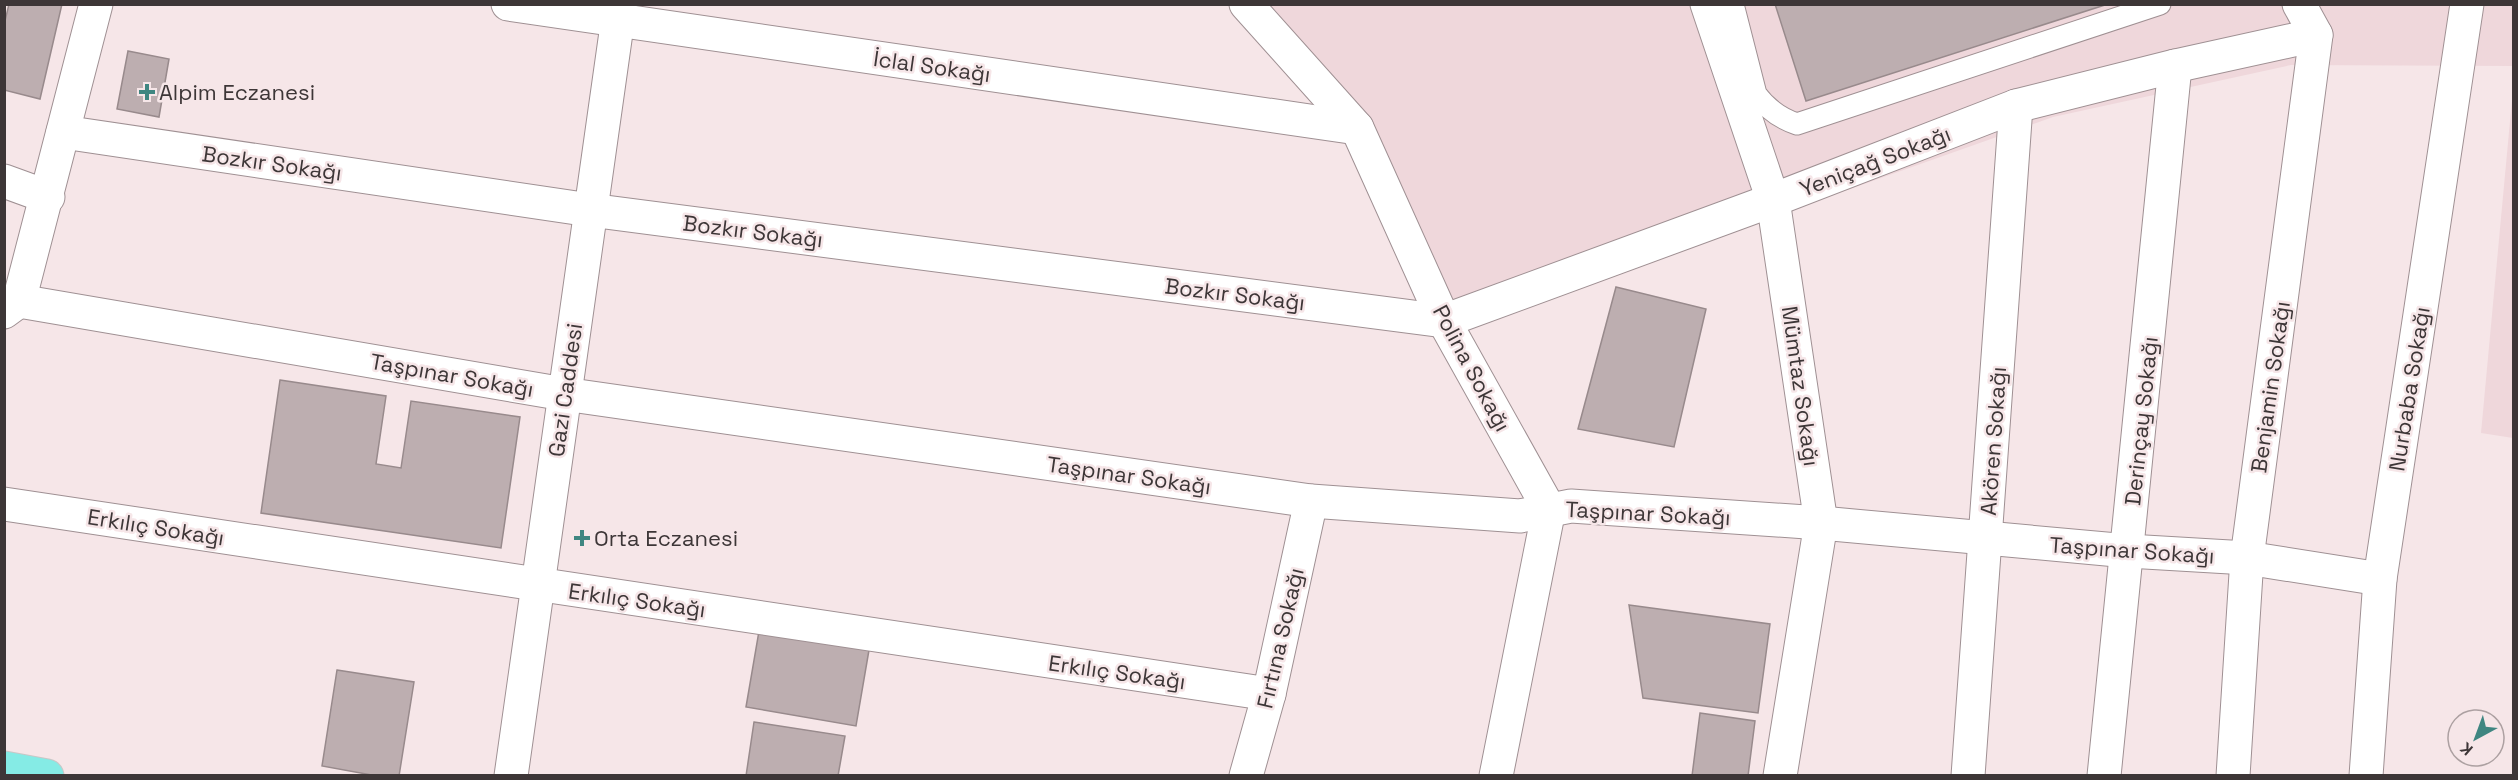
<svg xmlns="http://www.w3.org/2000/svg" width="2518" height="780" font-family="'Space Grotesk',sans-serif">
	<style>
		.built { fill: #efd7db }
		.building { fill: #bdaeb0; stroke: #988a8c; stroke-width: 1.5 }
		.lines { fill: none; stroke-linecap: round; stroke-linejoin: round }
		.service-casing { stroke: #9f9093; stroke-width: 23 }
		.minor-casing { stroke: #9f9093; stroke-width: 35 }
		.tertiary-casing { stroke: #9f9093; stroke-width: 35 }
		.primary-casing { stroke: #c9c7c7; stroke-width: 35 }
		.service { stroke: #fff; stroke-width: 21 }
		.minor { stroke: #fff; stroke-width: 33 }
		.tertiary { stroke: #fff; stroke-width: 33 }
		.primary { stroke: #85ebe5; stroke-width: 33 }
		.poi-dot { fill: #3f8681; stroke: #f6e6e8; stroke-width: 2 }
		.labels { text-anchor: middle; stroke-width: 5; stroke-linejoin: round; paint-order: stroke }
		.street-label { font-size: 22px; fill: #3d3637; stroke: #f6e6e8 }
		.poi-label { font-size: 22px; fill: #3d3637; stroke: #f6e6e8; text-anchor: start }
	</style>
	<rect width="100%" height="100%" fill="#f6e6e8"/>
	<g class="built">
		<polygon points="2513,4 2514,66 2291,65 2053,117 1438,335 1345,132 1237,5"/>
		<polygon points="2513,89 2513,438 2481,433"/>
	</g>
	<g class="building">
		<polygon points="9,4 62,4 40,99 4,90 4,25"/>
		<polygon points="1775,4 2108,4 1806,101"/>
		<polygon points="128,51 169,59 159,117 117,109"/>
		<polygon points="1616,287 1706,309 1674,447 1578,429"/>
		<polygon points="280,380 386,396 376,464 401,468 411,401 520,417 501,548 261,513"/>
		<polygon points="1629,605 1770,624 1758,713 1643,698"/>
		<polygon points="759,631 869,650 856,726 746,707"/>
		<polygon points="337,670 414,682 399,776 377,776 322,766"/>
		<polygon points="1700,713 1755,721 1748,776 1692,776"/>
		<polygon points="754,722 845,736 838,776 746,776"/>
	</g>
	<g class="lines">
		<g class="service-casing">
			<path id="service" d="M 1733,4 L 1756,94 C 1767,109 1779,118 1797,124 L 2160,4"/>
		</g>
		<g class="minor-casing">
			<g id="minor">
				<polyline points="508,4 1357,128"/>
				<polyline points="1246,4 1357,128 1444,321 1549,509 1496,776"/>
				<polyline points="1707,4 1773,200 1821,523 1780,776"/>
				<polyline points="63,132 590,210 1444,321 1773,200 2016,106 2175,66 2316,35"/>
				<polyline points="4,181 48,197"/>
				<polyline points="19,301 564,394 1311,501 1520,516 1571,506 1821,523 2128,551 2247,558 2380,579"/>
				<polyline points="4,312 19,301 96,4"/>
				<polyline points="4,504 1269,694"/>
				<polyline points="1246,776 1269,694 1311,501"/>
				<polyline points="1968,776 2016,106"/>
				<polyline points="2104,776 2175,66"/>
				<polyline points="2233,776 2247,558 2316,35 2299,4"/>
				<polyline points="2366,776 2380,579 2467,4"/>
			</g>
		</g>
		<g class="tertiary-casing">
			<polyline id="tertiary" points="511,776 620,4"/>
		</g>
		<g class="primary-casing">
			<polyline id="primary" points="4,768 47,776"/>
		</g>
		<use href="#service" class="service"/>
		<use href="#minor" class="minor"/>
		<use href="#tertiary" class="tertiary"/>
		<use href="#primary" class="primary"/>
	</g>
	<g class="poi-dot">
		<path d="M144 83h6v6h6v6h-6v6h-6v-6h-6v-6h6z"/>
		<path d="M579 529h6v6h6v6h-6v6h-6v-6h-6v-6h6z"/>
	</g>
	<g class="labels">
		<g class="street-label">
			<text transform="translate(932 66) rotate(8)" y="8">İclal Sokağı</text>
			<text transform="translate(1875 161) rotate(-21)" y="8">Yeniçağ Sokağı</text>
			<text transform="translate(272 163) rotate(8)" y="8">Bozkır Sokağı</text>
			<text transform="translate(753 231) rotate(7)" y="8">Bozkır Sokağı</text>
			<text transform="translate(1235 294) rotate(7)" y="8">Bozkır Sokağı</text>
			<text transform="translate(1472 368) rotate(62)" y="8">Polina Sokağı</text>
			<text transform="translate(452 375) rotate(10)" y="8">Taşpınar Sokağı</text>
			<text transform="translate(1801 386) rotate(82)" y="8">Mümtaz Sokağı</text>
			<text transform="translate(2270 387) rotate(-82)" y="8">Benjamin Sokağı</text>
			<text transform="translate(2409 389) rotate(-81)" y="8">Nurbaba Sokağı</text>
			<text transform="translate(565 390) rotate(-82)" y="8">Gazi Caddesi</text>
			<text transform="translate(2141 421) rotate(-84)" y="8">Derinçay Sokağı</text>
			<text transform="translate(1993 441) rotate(-86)" y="8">Akören Sokağı</text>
			<text transform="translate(1129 475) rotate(8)" y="8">Taşpınar Sokağı</text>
			<text transform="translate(1648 513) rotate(3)" y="8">Taşpınar Sokağı</text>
			<text transform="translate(156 527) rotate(9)" y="8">Erkılıç Sokağı</text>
			<text transform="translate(2132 550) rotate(4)" y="8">Taşpınar Sokağı</text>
			<text transform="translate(637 600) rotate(8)" y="8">Erkılıç Sokağı</text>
			<text transform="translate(1280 638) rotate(-77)" y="8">Fırtına Sokağı</text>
			<text transform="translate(1117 672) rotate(8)" y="8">Erkılıç Sokağı</text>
		</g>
		<g class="poi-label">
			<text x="159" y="100">Alpim Eczanesi</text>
			<text x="594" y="546">Orta Eczanesi</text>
		</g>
	</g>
	<rect width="2518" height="780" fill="none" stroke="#3d3637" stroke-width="12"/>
	<g transform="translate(2476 738) rotate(221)"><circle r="28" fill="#f6e6e8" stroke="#aca0a1" stroke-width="1.5"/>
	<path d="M0-4.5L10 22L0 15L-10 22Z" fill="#3f8681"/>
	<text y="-9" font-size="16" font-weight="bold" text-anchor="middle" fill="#3d3637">K</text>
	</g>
</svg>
